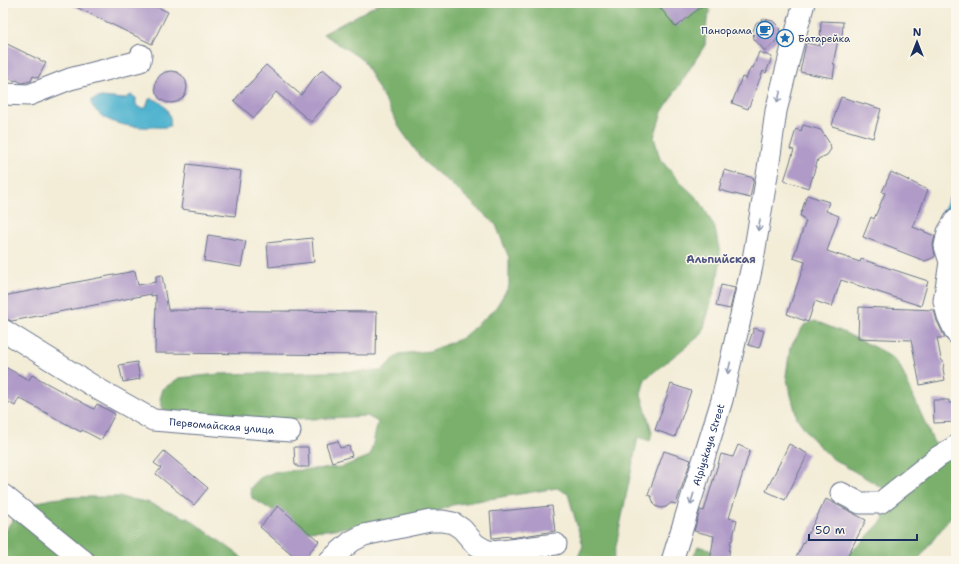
<svg xmlns="http://www.w3.org/2000/svg" width="959" height="564" font-family="'Shantell Sans',sans-serif">
	<style>
		.forest { fill: #7ab06c; stroke: #4a7065 }
		.water { fill: #50b3cf; stroke: #367196 }
		.building { fill: #b09bc8 }
		.lines { fill: none; stroke-linecap: round; stroke-linejoin: round }
		.minor-casing { stroke: #677289; stroke-width: 23 }
		.minor { stroke: #fff; stroke-width: 21 }
		.oneway { stroke: #8d97ae }
		.labels { text-anchor: middle; stroke-width: 3; stroke-linejoin: round; paint-order: stroke }
		.poi-label { font-size: 10px; fill: #1b2f5e; stroke: #fbf7ec; text-anchor: end }
		.street-label { font-size: 10px; fill: #1b2f5e; stroke: #fbf7ec }
		.neighbourhood-label { font-size: 11px; font-weight: bold; fill: #4f5583; stroke: #fbf7ec }
	</style>
	<rect width="100%" height="100%" fill="#fbf7ec"/>
	<filter id="ink" filterUnits="userSpaceOnUse"><feTurbulence type="fractalNoise" baseFrequency=".025" numOctaves="2"/><feDisplacementMap in="SourceGraphic" scale="8" xChannelSelector="R" yChannelSelector="G"/><feConvolveMatrix kernelMatrix="1 2 1 2 8 2 1 2 1" color-interpolation-filters="sRGB"/></filter>
	<filter id="wash" filterUnits="userSpaceOnUse"><feTurbulence type="fractalNoise" baseFrequency=".012" numOctaves="4" result="noise"/><feDisplacementMap in="SourceGraphic" scale="16" xChannelSelector="R" yChannelSelector="G"/><feGaussianBlur stdDeviation="0.9" result="paint"/><feColorMatrix in="noise" values="0 0 0 0 0 0 0 0 0 0 0 0 0 0 0 0 0 1.4 0 .05"/><feComposite in="paint" operator="in"/></filter>
	<g filter="url(#wash)">
		<rect width="100%" height="100%" fill="#f3edd8"/>
		<g class="forest">
			<polygon points="380,3 708,3 710,11 707,20 705,45 662,112 654,137 660,159 679,181 700,201 715,228 721,259 716,285 702,334 645,379 641,394 652,432 650,441 638,437 613,561 574,561 576,561 583,546 568,494 557,488 452,505 427,516 327,530 306,531 252,498 250,488 260,478 274,472 342,467 370,456 378,422 367,416 272,421 175,416 163,409 160,399 163,389 179,378 219,374 381,371 399,354 430,351 462,338 495,309 509,286 509,258 496,225 456,188 424,162 401,130 363,60 323,34"/>
			<polygon points="815,321 843,332 878,349 891,357 899,364 934,443 956,451 956,510 917,561 841,561 863,541 883,520 888,491 833,459 813,440 797,418 786,376 790,348 804,325"/>
			<path d="M 82,497 L 119,497 L 147,502 L 189,519 L 239,555 L 245,561 L 3,561 C 3,553 2,544 3,536 C 4,530 8,527 11,522 C 30,498 54,498 82,497 Z"/>
			<polygon points="698,546 740,561 692,561"/>
		</g>
		<g class="water">
			<path d="M 131,95 L 136,98 L 136,105 L 140,108 L 146,108 L 149,99 C 161,97 173,114 170,126 C 165,128 160,127 155,127 C 134,128 101,125 91,103 L 92,100 L 101,97 L 124,99 Z"/>
			<polygon points="950,197 956,200 956,202 946,222 939,218"/>
		</g>
		<g id="blocks">
			<g class="building">
				<polygon points="68,3 149,3 168,12 152,44"/>
				<polygon points="656,3 706,3 676,27"/>
				<polygon points="764,19 773,21 779,27 780,32 777,40 765,51 754,39 753,31 756,23"/>
				<polygon points="821,21 843,22 842,40 838,40 833,64 835,64 833,78 800,72 806,43 820,46"/>
				<polygon points="3,42 46,63 38,78 33,76 31,81 22,83 16,80 15,81 3,76"/>
				<polygon points="759,52 772,57 766,73 763,71 748,109 732,103 742,77 746,79 751,67 753,68"/>
				<polygon points="266,65 301,95 314,78 323,69 342,86 335,96 331,99 320,112 311,122 276,92 263,108 254,118 234,101 243,90 255,78 257,74"/>
				<circle cx="171" cy="87" r="16"/>
				<polygon points="841,97 881,109 873,138 832,126 836,111"/>
				<polygon points="803,125 821,130 830,144 831,149 827,155 818,159 809,188 784,181 794,150 790,149 796,129 801,131"/>
				<polygon points="187,164 241,171 235,216 181,209"/>
				<polygon points="724,170 754,178 750,198 719,190"/>
				<polygon points="891,172 928,190 913,227 935,236 933,244 935,256 933,258 925,261 863,237 871,217 874,219 885,193 882,192"/>
				<polygon points="807,195 829,202 826,211 839,216 827,251 860,262 861,259 928,281 921,306 841,280 832,307 815,301 808,322 787,314 805,262 793,258 806,221 803,219 803,217 800,216"/>
				<polygon points="208,235 246,241 241,267 204,261"/>
				<polygon points="312,238 314,262 269,267 267,243"/>
				<polygon points="135,271 138,285 156,282 156,276 162,275 168,310 377,312 376,355 155,353 156,295 151,296 151,294 12,321 6,319 3,305 3,296"/>
				<polygon points="721,285 735,288 730,309 716,306"/>
				<polygon points="859,307 934,310 937,321 945,338 937,338 941,359 944,363 943,369 945,380 920,385 911,340 858,338"/>
				<polygon points="754,328 764,331 759,348 748,345"/>
				<polygon points="137,362 140,379 123,382 119,365"/>
				<polygon points="3,366 29,380 32,375 94,409 97,404 115,414 101,440 82,430 81,432 19,398 15,406 3,399"/>
				<polygon points="671,384 691,391 675,437 655,430"/>
				<polygon points="933,400 949,400 949,403 956,403 956,422 934,423"/>
				<polygon points="338,441 340,448 349,446 352,456 332,462 326,444"/>
				<polygon points="789,444 808,454 785,500 766,491"/>
				<polygon points="738,445 750,450 729,518 737,520 732,541 731,540 728,561 710,561 714,536 694,531 700,510 704,511 721,454 733,457"/>
				<polygon points="294,447 308,447 309,467 297,467 297,465 295,465"/>
				<polygon points="164,451 208,488 194,505 156,474 161,468 154,463"/>
				<polygon points="664,451 691,460 676,504 671,503 666,507 661,508 655,506 651,496 648,495"/>
				<polygon points="826,499 866,520 845,561 794,561"/>
				<polygon points="278,506 319,541 302,561 300,561 260,527"/>
				<polygon points="552,506 555,531 510,538 510,536 492,538 490,512"/>
			</g>
		</g>
	</g>
	<g filter="url(#ink)">
		<use href="#blocks" fill-opacity="0" stroke="#677289" stroke-width="1"/>
		<g class="lines">
			<g class="minor-casing">
				<g id="minor">
					<polyline points="3,94 29,95 70,79 140,61 141,55"/>
					<polyline points="956,219 948,232 945,246 950,262 944,301 948,316 956,333"/>
					<path id="s1" d="M 3,330 L 98,389 L 153,420 L 290,431"/>
					<polyline points="841,493 860,503 880,503 938,457 956,446"/>
					<polyline points="3,495 84,561"/>
					<polyline points="329,561 352,541 364,535 430,521 443,521 453,523 462,529 475,544 485,550 494,552 556,544"/>
					<path id="s2" d="M 672,561 L 722,400 L 752,266 L 768,169 L 776,111 L 792,47 L 804,3"/>
				</g>
			</g>
			<use href="#minor" class="minor"/>
		</g>
		<defs><path id="oneway-shaft" d="M-6 0H5M1.5-3L5.5 0L1.5 3" fill="none" stroke-width="1.6" stroke-linecap="round" stroke-linejoin="round"/></defs>
		<g class="oneway">
			<use href="#oneway-shaft" transform="translate(779 97) rotate(104)"/>
			<use href="#oneway-shaft" transform="translate(759 225) rotate(100)"/>
			<use href="#oneway-shaft" transform="translate(729 368) rotate(103)"/>
			<use href="#oneway-shaft" transform="translate(692 499) rotate(107)"/>
		</g>
	</g>
	<defs>
		<g id="cafe-ring" transform="scale(0.9)"><circle r="9.5" fill="#fbf7ec" stroke="#1f6fb2" stroke-width="1.5"/><path d="M-5.5-4.5H6V0H3Q3 3.5 0 3.5H-2.5Q-5.5 3.5-5.5 0ZM3-3.2v2h1.7v-2ZM-6 4.5H4V6H-6Z" fill="#1f6fb2"/></g>
		<g id="sight-ring" transform="scale(0.9)"><circle r="9.5" fill="#fbf7ec" stroke="#1f6fb2" stroke-width="1.5"/><path d="M0-6L1.8-2.2L6-1.7L2.9 1.2L3.7 5.4L0 3.3L-3.7 5.4L-2.9 1.2L-6-1.7L-1.8-2.2Z" fill="#1f6fb2"/></g>
	</defs>
	<g fill-rule="evenodd">
		<use href="#cafe-ring" x="765" y="30"/>
		<use href="#sight-ring" x="785" y="38"/>
	</g>
	<g class="labels">
		<g class="poi-label">
			<text x="752" y="34">Панорама</text>
			<text x="798" y="42" text-anchor="start">Батарейка</text>
		</g>
		<g class="street-label">
			<text dy="4" stroke="none"><textPath href="#s1" startOffset="244">Первомайская улица</textPath></text>
			<text dy="4" stroke="none"><textPath href="#s2" startOffset="122">Alpiyskaya Street</textPath></text>
		</g>
		<g class="neighbourhood-label">
			<text x="721" y="263">Альпийская</text>
		</g>
	</g>
	<rect width="959" height="564" fill="none" stroke="#fbf7ec" stroke-width="16"/>
	<g transform="translate(917 42)" stroke="#fbf7ec" stroke-width="3" paint-order="stroke">
	<path d="M0-3L7 15L0 10L-7 15Z" fill="#1b2f5e"/>
	<text y="-6" font-size="11" font-weight="bold" text-anchor="middle" fill="#1b2f5e">N</text>
	</g>
	<path d="M809 534v6h108v-6" fill="none" stroke="#1b2f5e" stroke-width="2"/>
	<text x="815" y="534" font-size="12" fill="#1b2f5e" stroke="#fbf7ec" stroke-width="3" paint-order="stroke">50 m</text>
</svg>
